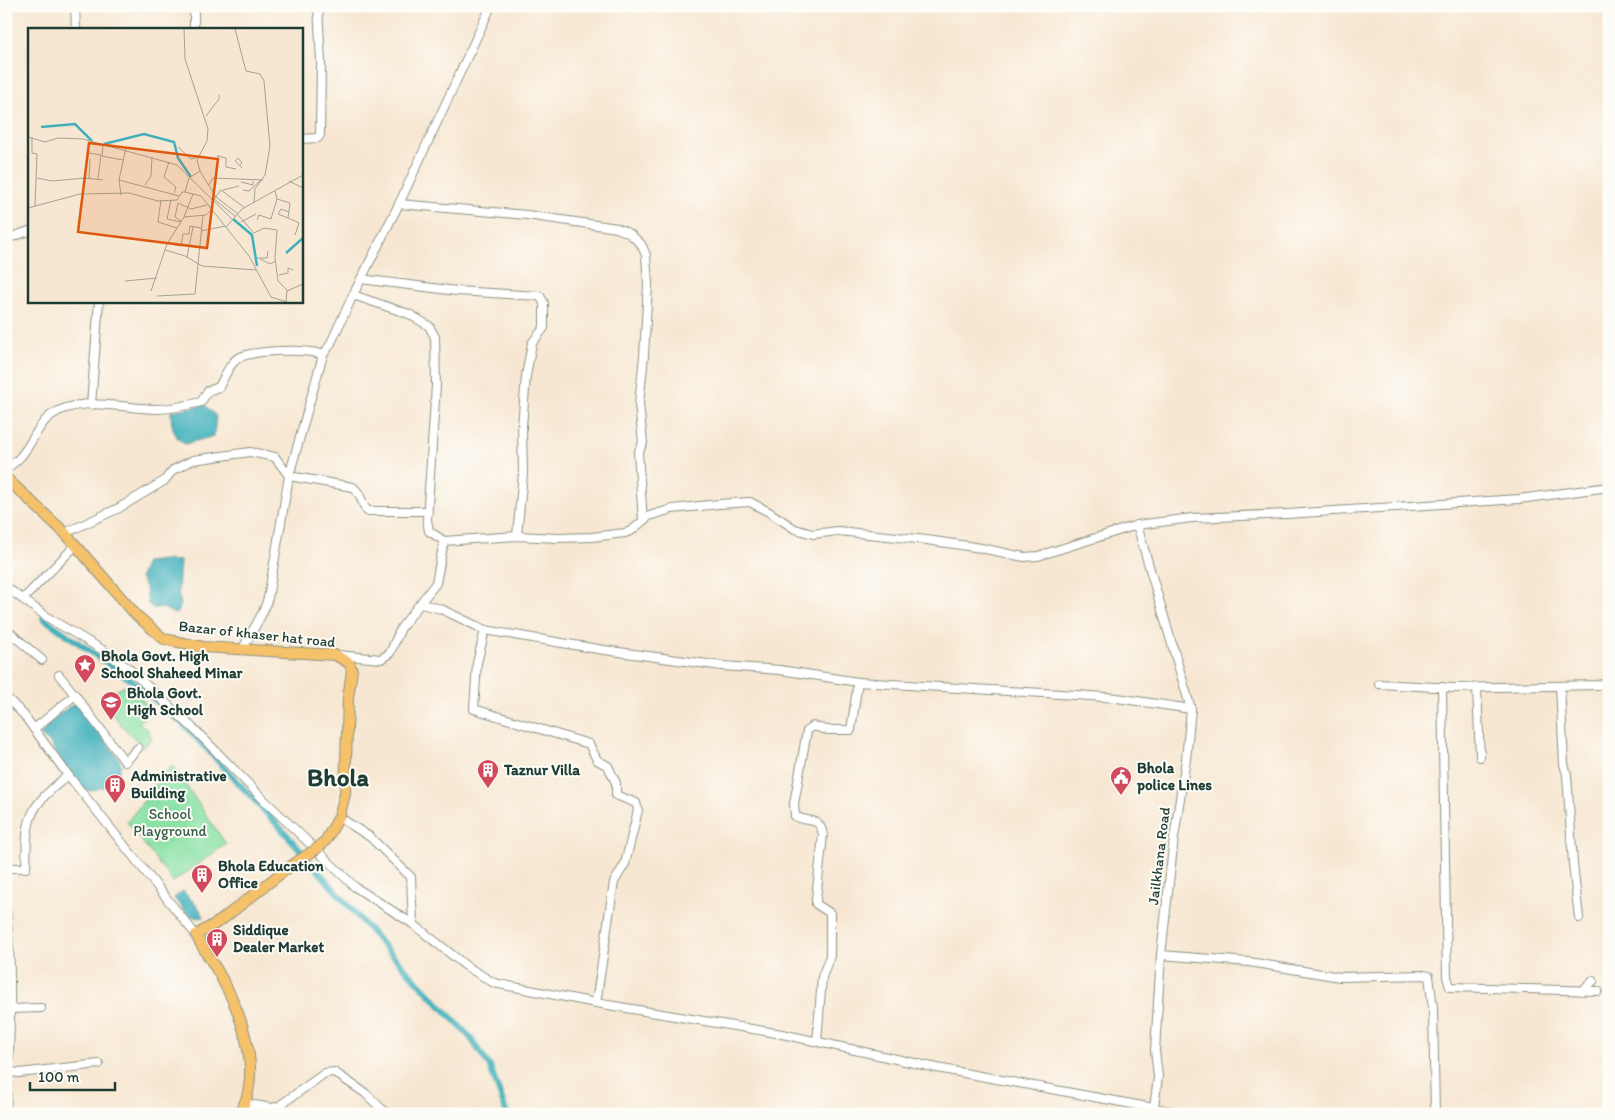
<svg xmlns="http://www.w3.org/2000/svg" width="1615" height="1120" font-family="Itim,sans-serif">
	<style>
		.green { fill: #8ae1a4; stroke: #548f6c }
		.water { fill: #40b0bc; stroke: #307678 }
		.lines { fill: none; stroke-linecap: round; stroke-linejoin: round }
		.canal { stroke: #40b0bc; stroke-width: 6 }
		.minor-casing { stroke: #8b9283; stroke-width: 10 }
		.major-casing { stroke: #8b9283; stroke-width: 12 }
		.minor { stroke: #fff; stroke-width: 8 }
		.major { stroke: #f5c16b; stroke-width: 10 }
		.major-bridge-casing { stroke: #8b9283; stroke-width: 12; stroke-linecap: butt }
		.major-bridge { stroke: #f5c16b; stroke-width: 10 }
		.labels { text-anchor: middle; stroke-width: 4; stroke-linejoin: round; paint-order: stroke }
		.street-label { font-size: 15px; fill: #1f3d34; stroke: #fdfcf7 }
		.poi-label { font-size: 15px; font-weight: bold; fill: #1f3d34; stroke: #fdfcf7; text-anchor: start }
		.park-label { font-size: 15px; fill: #345e4a; stroke: #fdfcf7 }
		.town-label { font-size: 25px; font-weight: bold; fill: #1f3d34; stroke: #fdfcf7 }
		.inset-river { fill: none; stroke: #40b0bc; stroke-width: 2.5 }
		.inset-road { fill: none; stroke: #a1a393; stroke-width: 1 }
		.view { fill: #de580e; fill-opacity: 0.15; stroke: #de580e; stroke-width: 2.5 }
		.inset-edge { fill: none; stroke: #1f3d34; stroke-width: 2.5 }
	</style>
	<rect width="100%" height="100%" fill="#fdfcf7"/>
	<filter id="ink" filterUnits="userSpaceOnUse"><feTurbulence type="fractalNoise" baseFrequency=".02" numOctaves="2"/><feDisplacementMap in="SourceGraphic" scale="10" xChannelSelector="R" yChannelSelector="G"/><feConvolveMatrix kernelMatrix="1 2 1 2 8 2 1 2 1" color-interpolation-filters="sRGB"/></filter>
	<filter id="wash" filterUnits="userSpaceOnUse"><feTurbulence type="fractalNoise" baseFrequency=".0096" numOctaves="4" result="noise"/><feDisplacementMap in="SourceGraphic" scale="20" xChannelSelector="R" yChannelSelector="G"/><feGaussianBlur stdDeviation="1.12" result="paint"/><feColorMatrix in="noise" values="0 0 0 0 0 0 0 0 0 0 0 0 0 0 0 0 0 1.4 0 .05"/><feComposite in="paint" operator="in"/></filter>
	<g filter="url(#wash)">
		<rect width="100%" height="100%" fill="#f7e7d2"/>
		<g class="green">
			<path d="M 126,685 C 136,693 145,700 149,712 L 139,723 L 148,730 L 152,739 L 143,747 L 122,726 L 105,703 L 115,691 Z"/>
			<polygon points="172,765 226,844 173,882 127,822"/>
		</g>
		<g class="water">
			<path d="M 205,405 L 216,416 L 214,436 L 185,444 C 173,438 171,424 171,411 Z"/>
			<polygon points="163,560 180,561 178,593 181,604 179,611 175,614 163,608 153,608 148,604 146,589 140,577 146,562"/>
			<path d="M 77,702 L 117,756 L 121,764 L 119,772 L 104,787 L 91,791 L 81,789 L 59,759 L 50,743 L 41,736 C 45,724 66,708 77,702 Z"/>
			<path d="M 183,891 L 199,908 L 204,917 C 190,921 182,908 174,898 Z"/>
		</g>
		<g class="lines">
			<polyline class="canal" points="43,618 131,680 185,726 287,835 380,942 470,1037 490,1067 507,1114"/>
		</g>
	</g>
	<g filter="url(#ink)">
		<g class="lines">
			<g class="minor-casing">
				<g id="minor">
					<polyline points="75,6 76,29"/>
					<polyline points="194,6 194,29"/>
					<polyline points="301,139 318,138 320,135 321,62 318,6"/>
					<polyline points="399,204 527,215 617,228 630,234 641,244 646,255 648,284 644,356 639,404 643,443 638,453 643,520"/>
					<polyline points="6,239 29,231"/>
					<polyline points="361,279 457,291 540,296 544,303 544,328 532,343 526,376 522,427 523,473 517,536"/>
					<polyline points="353,295 409,314 429,326 435,337 436,385 427,520 429,531 444,541"/>
					<polyline points="91,405 99,301"/>
					<path d="M 6,469 C 11,465 17,461 21,456 C 32,444 37,426 50,416 C 79,395 122,408 155,409 C 171,409 185,406 201,402 L 208,391 L 219,387 C 224,378 229,364 238,358 C 253,350 308,348 323,355"/>
					<polyline points="1137,525 1191,709 1186,759 1174,838 1161,955 1155,1050 1158,1077 1154,1108"/>
					<path d="M 65,533 L 119,508 L 164,481 L 173,470 L 193,460 L 250,452 L 275,457 L 289,476 L 353,487 C 362,494 361,503 367,511 L 428,511"/>
					<polyline points="6,587 50,619 101,649 128,668 197,732 260,796 355,887 413,924 466,966 494,983 596,1003 782,1034 937,1068 1186,1114"/>
					<polyline points="23,599 76,545"/>
					<polyline points="421,604 441,609 485,630 604,650 722,666 780,670 858,682 1076,695 1117,698 1191,709"/>
					<polyline points="6,629 42,660"/>
					<polyline points="485,630 477,663 474,709 589,744 597,760 608,766 616,783 616,795 636,803 638,810 625,864 614,882 596,1003"/>
					<polyline points="242,650 263,612 268,598 289,476 323,355 330,345 353,295 399,204 491,6"/>
					<polyline points="337,655 381,659 390,653 401,628 436,583 444,541 517,536 558,538 592,537 625,533 631,531 649,516 672,509 719,504 750,502 769,512 795,529 813,534 838,531 927,540 981,548 1024,557 1038,556 1137,525 1192,518 1287,514 1519,499 1609,487"/>
					<polyline points="59,675 75,695"/>
					<polyline points="1379,684 1454,688 1597,685 1609,683"/>
					<polyline points="1560,686 1564,764 1567,775 1573,864 1579,918"/>
					<polyline points="1442,687 1447,977 1450,987 1598,991"/>
					<polyline points="1477,688 1480,757"/>
					<polyline points="6,697 23,714 68,775 196,935"/>
					<polyline points="34,729 75,695 125,762 138,748"/>
					<polyline points="339,817 370,837 411,877 413,924"/>
					<path d="M 6,868 L 26,868 C 27,852 25,832 31,817 C 37,799 55,787 68,775"/>
					<path d="M 6,908 C 13,975 10,1042 6,1109"/>
					<polyline points="1161,955 1249,962 1340,977 1425,975 1429,976 1433,1008 1435,1114"/>
					<polyline points="1582,991 1593,981"/>
					<polyline points="9,1009 41,1008"/>
					<path d="M 817,1042 L 822,977 L 830,956 L 830,913 L 816,904 L 816,899 L 823,835 C 819,815 810,824 795,816 L 794,804 L 807,731 L 813,726 L 827,730 L 851,730 L 858,682"/>
					<polyline points="6,1071 19,1073 99,1064"/>
					<polyline points="244,1103 272,1108 279,1106 325,1073 334,1072 365,1093 387,1114"/>
					<polyline points="1489,1114 1512,1114"/>
				</g>
			</g>
			<g class="major-casing">
				<g id="major">
					<polyline points="6,478 65,533 136,615 164,639 203,647 335,655 349,663 352,670 348,698 345,794 339,817 326,840 319,847"/>
					<path d="M 240,1114 C 243,1107 247,1099 248,1092 C 256,1058 240,1011 223,981 C 215,965 204,951 196,935 L 220,921 L 285,870"/>
				</g>
			</g>
			<use href="#minor" class="minor"/>
			<use href="#major" class="major"/>
			<g class="major-bridge-casing">
				<polyline id="major-bridge" points="285,870 319,847"/>
			</g>
			<use href="#major-bridge" class="major-bridge"/>
		</g>
	</g>
	<defs>
		<g id="sight-pin" transform="scale(1.125)"><path d="M0 17L-7.5 6A9.5 9.5 0 1 1 7.5 6Z" fill="#d1495b" stroke="#fdfcf7"/><path d="M0-6L1.8-2.2L6-1.7L2.9 1.2L3.7 5.4L0 3.3L-3.7 5.4L-2.9 1.2L-6-1.7L-1.8-2.2Z" fill="#fff"/></g>
		<g id="school-pin" transform="scale(1.125)"><path d="M0 17L-7.5 6A9.5 9.5 0 1 1 7.5 6Z" fill="#d1495b" stroke="#fdfcf7"/><path d="M0-5L7-2L0 1L-7-2ZM-4 1L0 2.5L4 1V4Q0 6-4 4Z" fill="#fff"/></g>
		<g id="building-pin" transform="scale(1.125)"><path d="M0 17L-7.5 6A9.5 9.5 0 1 1 7.5 6Z" fill="#d1495b" stroke="#fdfcf7"/><path d="M-4-6H4V6H1V3H-1V6H-4ZM-2.5-4.3h1.7v1.8h-1.7ZM.8-4.3h1.7v1.8H.8ZM-2.5-1h1.7V.8h-1.7ZM.8-1h1.7V.8H.8Z" fill="#fff"/></g>
		<g id="civic-pin" transform="scale(1.125)"><path d="M0 17L-7.5 6A9.5 9.5 0 1 1 7.5 6Z" fill="#d1495b" stroke="#fdfcf7"/><path d="M-.6-6.5H3V-4.5H.6V-3L4-1V1h2V6H-6V1h2V-1L-.6-3ZM-1.2 2.5V6h2.4V2.5Z" fill="#fff"/></g>
	</defs>
	<g fill-rule="evenodd">
		<use href="#sight-pin" x="85" y="665"/>
		<use href="#school-pin" x="111" y="702"/>
		<use href="#building-pin" x="488" y="770"/>
		<use href="#civic-pin" x="1121" y="777"/>
		<use href="#building-pin" x="115" y="785"/>
		<use href="#building-pin" x="202" y="875"/>
		<use href="#building-pin" x="217" y="939"/>
	</g>
	<g class="labels">
		<g class="street-label">
			<text transform="translate(257 634) rotate(6)" y="5">Bazar of khaser hat road</text>
			<text transform="translate(1159 856) rotate(-83)" y="5">Jailkhana Road</text>
		</g>
		<g class="poi-label">
			<text x="101" y="661">Bhola Govt. High<tspan x="101" dy="17">School Shaheed Minar</tspan></text>
			<text x="127" y="698">Bhola Govt.<tspan x="127" dy="17">High School</tspan></text>
			<text x="1137" y="773">Bhola<tspan x="1137" dy="17">police Lines</tspan></text>
			<text x="504" y="775">Taznur Villa</text>
			<text x="131" y="781">Administrative<tspan x="131" dy="17">Building</tspan></text>
			<text x="218" y="871">Bhola Education<tspan x="218" dy="17">Office</tspan></text>
			<text x="233" y="935">Siddique<tspan x="233" dy="17">Dealer Market</tspan></text>
		</g>
		<g class="park-label">
			<text x="170" y="819">School<tspan x="170" dy="17">Playground</tspan></text>
		</g>
		<g class="town-label">
			<text x="338" y="786">Bhola</text>
		</g>
	</g>
	<g transform="translate(28 28)">
		<rect width="275" height="275" fill="#f7e7d2"/>
		<path class="inset-river" d="M 13,99 L 47,96 L 64,113M 76,116 L 116,106 L 146,114 L 150,130 L 163,149M 205,191 L 224,207 L 229,238M 258,225 L 275,210"/>
		<path class="inset-road" d="M 156,1 L 157,31 L 180,101 L 179,113 L 169,132 L 172,143 L 161,150 L 157,164 L 173,168 L 221,228 L 243,269 L 259,274M 207,1 L 218,43 L 232,46 L 236,53 L 242,118 L 237,147 L 227,161 L 226,175M 178,88 L 191,71 L 191,67M 0,109 L 17,114 L 30,110 L 55,111 L 149,137 L 205,192M 4,109 L 4,125 L 9,126 L 7,178M 75,117 L 74,128 L 95,132M 150,119 L 163,131 L 170,129M 61,125 L 73,127 L 70,151M 190,128 L 198,130 L 198,139 L 208,141M 141,134 L 136,149 L 148,159 L 146,165M 212,137 L 214,135 L 210,130 L 207,133 L 214,140M 172,143 L 188,169 L 210,186M 9,150 L 24,153 L 57,150 L 75,152M 61,150 L 62,131M 187,151 L 190,127M 91,152 L 151,168M 261,153 L 275,160M 213,154 L 225,157 L 225,153M 117,157 L 123,148 L 124,129M 181,157 L 185,150 L 235,152M 195,162 L 211,158M 215,162 L 221,163 L 233,152M 247,163 L 249,171 L 262,175 L 260,190 L 271,195 L 267,207M 93,167 L 91,152 L 98,120M 133,172 L 130,194 L 149,200M 143,172 L 139,191 L 153,194M 150,175 L 163,181 L 179,177M 150,175 L 147,189 L 153,193M 0,180 L 52,166 L 101,165 L 130,173 L 149,172 L 154,164 L 158,164M 210,187 L 226,205 L 236,200 L 249,202 L 247,230 L 250,253 L 259,262 L 258,274M 156,189 L 178,187 L 183,182M 208,189 L 186,171 L 193,162 L 217,180M 260,190 L 250,186 L 253,181 L 261,184M 229,192 L 231,187 L 243,191 L 249,171M 213,194 L 228,186M 198,199 L 214,181 L 275,147M 173,203 L 197,198M 140,215 L 153,218 L 155,206 L 161,206 L 162,198 L 173,200M 137,222 L 157,228 L 174,238 L 228,242M 159,229 L 165,199M 229,230 L 239,230 L 240,223M 232,231 L 242,236 L 248,233M 251,247 L 260,245 L 260,240 L 265,242M 97,253 L 129,250M 123,263 L 139,216 L 156,189 L 165,166M 259,263 L 275,256M 129,268 L 167,266 L 175,187"/>
		<path class="view" d="M 61,115 L 190,131 L 179,220 L 50,204 Z"/>
		<rect width="275" height="275" class="inset-edge"/>
	</g>
	<rect width="1615" height="1120" fill="none" stroke="#fdfcf7" stroke-width="25"/>
	<path d="M30 1082v8h85v-8" fill="none" stroke="#1f3d34" stroke-width="2.5"/>
	<text x="38" y="1082" font-size="15" fill="#1f3d34" stroke="#fdfcf7" stroke-width="4" paint-order="stroke">100 m</text>
</svg>
